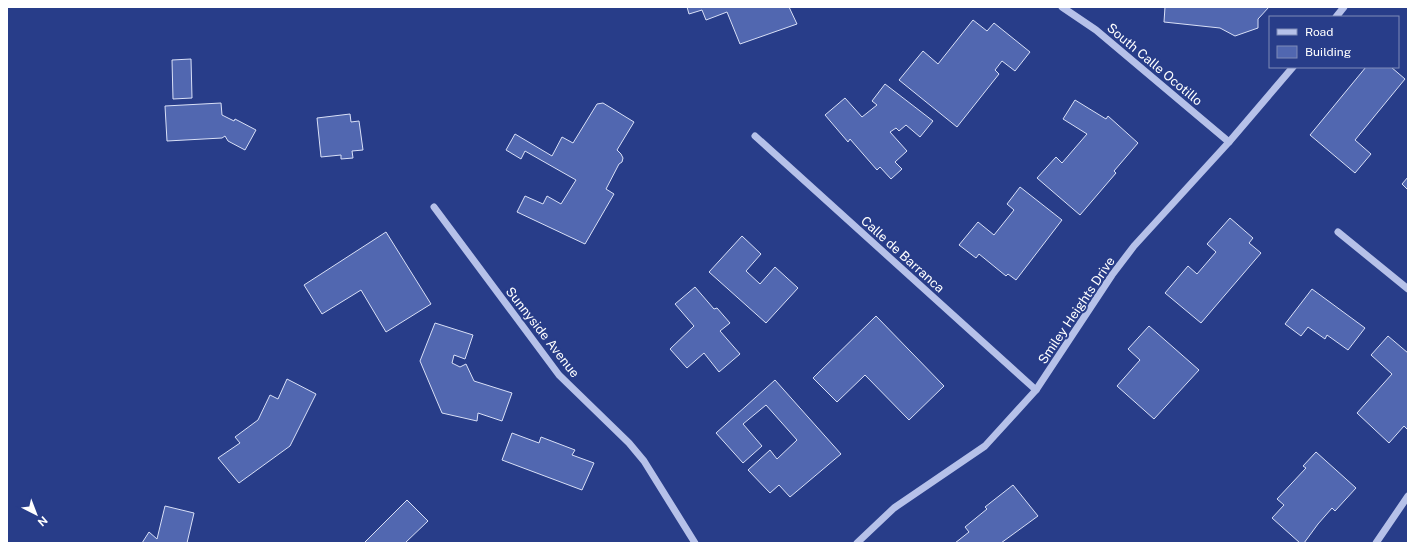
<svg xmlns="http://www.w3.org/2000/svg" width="1415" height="550" font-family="'Public Sans',sans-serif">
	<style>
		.building { fill: #5167b0; stroke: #d9e0f7 }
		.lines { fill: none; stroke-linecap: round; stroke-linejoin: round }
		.minor { stroke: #b6c1e9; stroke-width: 7 }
		.labels { text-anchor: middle; stroke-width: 4; stroke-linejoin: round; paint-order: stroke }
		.street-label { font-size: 13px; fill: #fff; stroke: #283d89 }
	</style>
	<rect width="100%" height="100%" fill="#283d89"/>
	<g class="building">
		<polygon points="687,7 789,7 797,24 740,44 727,12 706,20 702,10 689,14"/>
		<polygon points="1165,7 1269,7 1258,19 1258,28 1235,36 1220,28 1164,22"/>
		<polygon points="973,20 987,31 994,23 1030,52 1015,71 1002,61 995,70 999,74 957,127 899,80 923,51 938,64"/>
		<polygon points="191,59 192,98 173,99 172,60"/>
		<polygon points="1366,67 1391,67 1405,79 1355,140 1371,154 1355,173 1310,135"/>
		<polygon points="885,84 933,121 920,137 906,125 899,131 896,128 890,132 907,151 895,162 902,169 891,179 880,167 877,170 850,139 848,142 825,115 845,98 862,117 877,105 872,101"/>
		<polygon points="1075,100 1106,119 1108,116 1138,143 1114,171 1116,173 1080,215 1037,178 1056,157 1062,163 1087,134 1063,119"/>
		<polygon points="221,103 222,115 234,121 235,119 256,130 245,150 228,141 225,136 222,138 167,141 165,106"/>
		<polygon points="603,103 634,122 617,150 621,154 623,158 622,162 619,164 606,189 614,194 585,244 517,212 525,196 543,204 547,196 561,204 576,180 525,151 521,159 506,150 515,134 552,156 562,137 573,143 597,104"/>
		<polygon points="350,114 351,122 359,121 363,150 352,151 353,158 341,159 341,155 321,157 317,118"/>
		<polygon points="1408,177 1408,190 1402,184"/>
		<polygon points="1020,187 1062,220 1016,280 1008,274 1006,276 979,254 976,258 959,245 978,222 994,235 1014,210 1007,204"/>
		<polygon points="1230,218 1253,238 1249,243 1261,253 1201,323 1165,293 1188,266 1197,274 1216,252 1207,244"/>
		<polygon points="386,232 431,304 386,332 361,290 322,314 304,285"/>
		<polygon points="742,236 761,254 746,271 760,284 775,267 798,288 766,323 709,272"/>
		<polygon points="695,287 714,309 717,308 730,323 720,331 740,354 719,372 704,353 687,368 670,349 694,326 675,304"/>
		<polygon points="1312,289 1365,328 1348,350 1327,335 1325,339 1308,327 1301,336 1285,324"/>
		<polygon points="876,316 944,386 909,420 865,375 837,402 813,378"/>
		<polygon points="435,323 473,335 465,359 454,355 452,363 460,367 466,364 474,381 512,393 502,421 478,413 477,421 442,413 420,361"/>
		<polygon points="1149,326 1199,370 1154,419 1117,386 1140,360 1128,349"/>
		<polygon points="1388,336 1408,353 1408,430 1404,426 1389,443 1357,413 1392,374 1371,355"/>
		<polygon points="287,379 316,394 290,446 239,483 218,458 240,443 235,437 258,420 270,395 278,399"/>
		<polygon points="775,380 841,454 790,497 779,485 770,493 748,470 770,450 777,459 797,440 766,405 743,424 762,446 743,463 716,433"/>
		<polygon points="512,433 539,443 541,437 575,450 572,455 594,463 582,490 502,460"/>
		<polygon points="1316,452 1356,488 1335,511 1332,508 1318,524 1304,543 1300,543 1272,518 1284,505 1277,499 1306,468 1303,466"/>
		<polygon points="1013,485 1038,516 1001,543 955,543 969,532 965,527 987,509 985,507"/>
		<polygon points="407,500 428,521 405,543 364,543"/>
		<polygon points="165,506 194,513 187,543 142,543 149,532 157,539"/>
	</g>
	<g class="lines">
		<g class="minor">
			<polyline points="1062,7 1096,30 1229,142"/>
			<polyline points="1336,17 1344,7"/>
			<polyline points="755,136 1036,390"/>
			<polyline points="434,207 559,375 629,443 644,461 695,543"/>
			<polyline points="1338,232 1408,289"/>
			<polyline points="857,543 894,508 985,446 1036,390 1112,275 1134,246 1229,142 1293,67"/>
			<polyline points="1376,543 1408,496"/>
		</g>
	</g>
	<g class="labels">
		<g class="street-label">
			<text transform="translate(1155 64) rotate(40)" y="5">South Calle Ocotillo</text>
			<text transform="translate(903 254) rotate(42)" y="5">Calle de Barranca</text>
			<text transform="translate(1076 310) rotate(-56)" y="5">Smiley Heights Drive</text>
			<text transform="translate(543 332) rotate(52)" y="5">Sunnyside Avenue</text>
		</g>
	</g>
	<rect width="1415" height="550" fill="none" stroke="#ffffff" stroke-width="16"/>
	<rect x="1269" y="16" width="130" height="52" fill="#283d89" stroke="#7e8bb8"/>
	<rect x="1277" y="29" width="20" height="6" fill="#b6c1e9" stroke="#7e8bb8"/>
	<text x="1305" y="36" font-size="12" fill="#ffffff">Road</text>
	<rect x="1277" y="46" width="20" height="12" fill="#5167b0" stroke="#7e8bb8"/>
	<text x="1305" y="56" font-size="12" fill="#ffffff">Building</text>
	<g transform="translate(36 514) rotate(138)" stroke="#283d89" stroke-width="3" paint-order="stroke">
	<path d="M0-3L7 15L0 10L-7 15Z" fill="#ffffff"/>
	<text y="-6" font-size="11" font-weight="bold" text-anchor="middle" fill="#ffffff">N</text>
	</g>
</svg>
